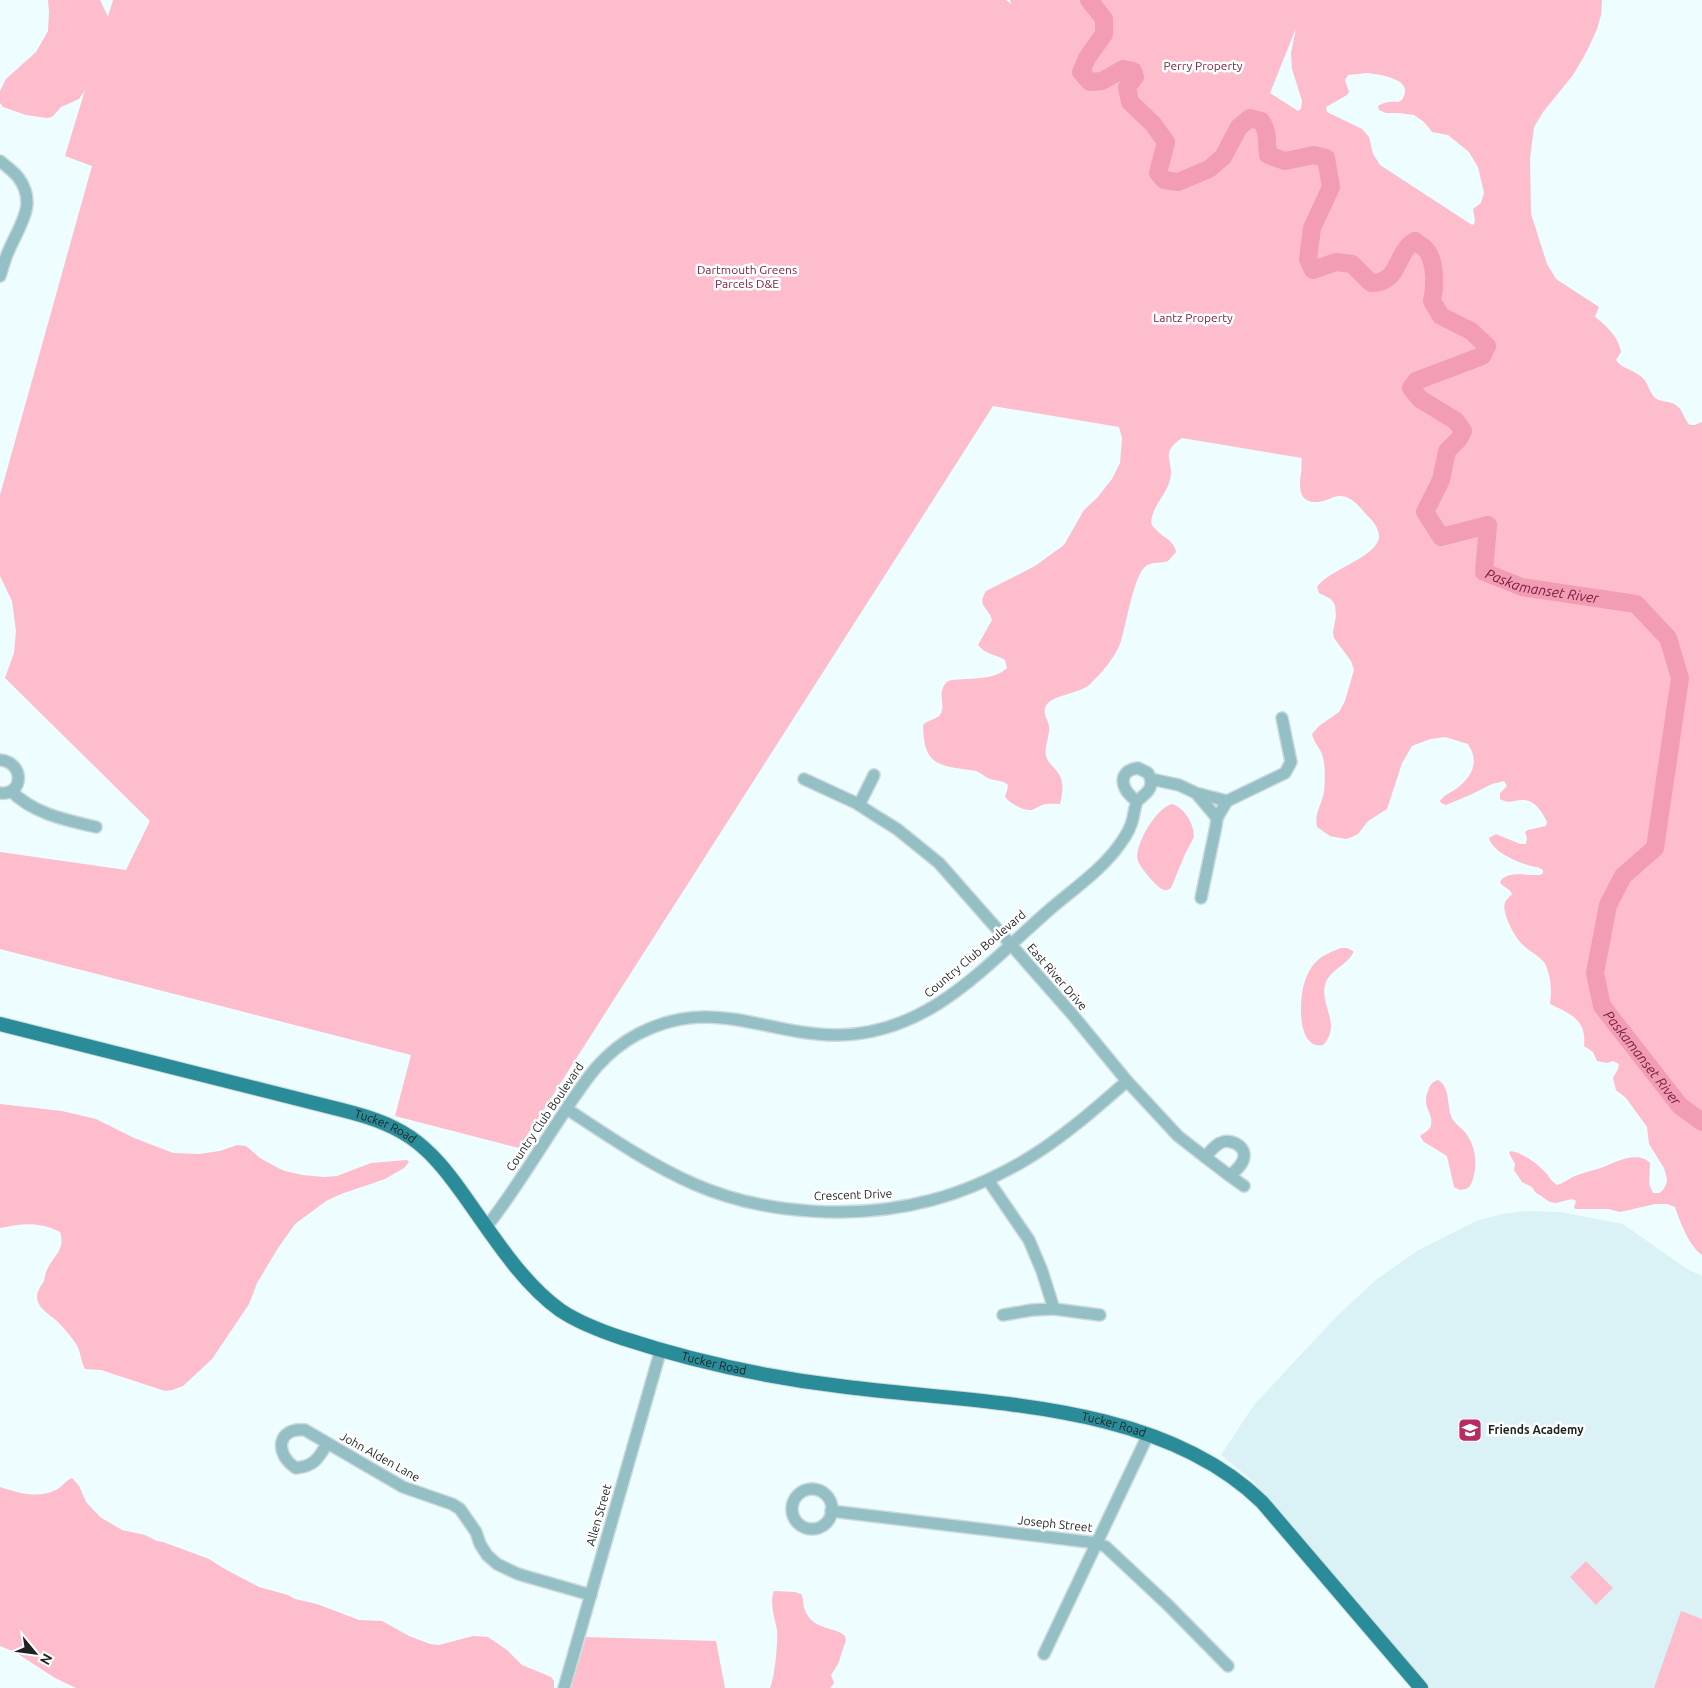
<svg xmlns="http://www.w3.org/2000/svg" width="1702" height="1688" font-family="Ubuntu,sans-serif">
	<style>
		.built { fill: #daf2f5 }
		.green { fill: #fdbdcd; fill-rule: evenodd }
		.lines { fill: none; stroke-linecap: round; stroke-linejoin: round }
		.river { stroke: #f29db4; stroke-width: 18 }
		.minor-casing { stroke: #cddadc; stroke-width: 14 }
		.major-casing { stroke: #cddadc; stroke-width: 16 }
		.minor { stroke: #93bfc5; stroke-width: 11 }
		.major { stroke: #2a8c98; stroke-width: 14 }
		.labels { text-anchor: middle; stroke-width: 5; stroke-linejoin: round; paint-order: stroke }
		.park-label { font-size: 12px; fill: #7c1a41; stroke: #fff }
		.street-label { font-size: 12px; fill: #1d2223; stroke: #fff }
		.poi-label { font-size: 12px; font-weight: bold; fill: #1d2223; stroke: #fff; text-anchor: start }
		.water-label { font-size: 14px; font-style: italic; fill: #78173e; stroke: #fff }
	</style>
	<rect width="100%" height="100%" fill="#eefdff"/>
	<polygon class="built" points="1527,1211 1560,1212 1623,1224 1687,1269 1702,1276 1702,1688 1426,1688 1292,1531 1253,1481 1221,1455 1254,1405 1338,1315 1377,1279 1417,1251 1476,1221 1502,1214"/>
	<g class="green">
		<path d="M 48,0 L 100,0 L 108,17 L 113,0 L 1006,0 L 1011,4 L 1010,0 L 1602,0 L 1601,15 L 1597,29 L 1587,51 L 1573,75 L 1543,112 L 1534,127 L 1530,158 L 1531,214 L 1547,264 L 1556,279 L 1599,307 L 1595,317 C 1606,325 1619,338 1621,352 L 1616,360 C 1621,368 1631,369 1639,375 C 1648,380 1648,391 1655,398 C 1661,403 1671,400 1677,406 C 1684,411 1683,419 1690,425 L 1695,425 L 1702,422 L 1702,1255 C 1689,1246 1680,1222 1675,1207 L 1667,1204 L 1655,1204 L 1620,1212 L 1608,1209 L 1576,1209 L 1574,1208 L 1576,1201 L 1572,1199 L 1556,1203 L 1550,1202 L 1535,1192 L 1532,1187 L 1522,1182 L 1514,1170 L 1515,1164 L 1509,1153 L 1511,1151 C 1525,1154 1536,1163 1546,1173 C 1550,1178 1551,1181 1557,1185 C 1564,1183 1568,1179 1575,1176 C 1582,1173 1590,1171 1598,1169 C 1613,1164 1636,1149 1650,1163 L 1649,1184 L 1653,1193 L 1659,1193 L 1663,1190 L 1666,1185 L 1667,1179 L 1664,1168 L 1649,1144 L 1647,1127 L 1626,1098 L 1616,1090 L 1613,1078 L 1618,1069 L 1619,1064 L 1613,1061 L 1607,1063 L 1597,1061 L 1593,1052 L 1584,1046 C 1587,1020 1571,1014 1550,1004 C 1552,991 1551,974 1544,962 C 1538,955 1529,951 1523,945 C 1515,938 1501,912 1505,903 C 1506,899 1510,897 1512,894 C 1510,888 1503,888 1500,882 C 1507,870 1527,876 1540,875 L 1543,873 L 1543,870 C 1539,867 1536,867 1531,866 C 1518,862 1493,853 1489,838 L 1496,834 L 1520,844 L 1526,844 L 1527,838 L 1525,832 L 1528,830 L 1546,826 L 1547,822 C 1542,812 1536,801 1524,800 C 1514,799 1510,805 1500,799 L 1500,793 L 1507,786 L 1504,781 L 1492,784 L 1472,794 L 1446,805 L 1441,803 L 1440,801 C 1444,795 1450,793 1456,789 C 1472,777 1480,762 1468,744 L 1445,737 L 1430,739 L 1412,746 L 1402,763 L 1387,809 L 1368,821 L 1358,834 L 1352,837 L 1346,839 L 1330,836 L 1317,827 C 1314,814 1322,804 1324,792 C 1325,781 1326,762 1321,752 C 1318,746 1314,742 1312,734 L 1319,726 L 1339,712 L 1345,701 L 1354,670 L 1351,661 L 1334,638 L 1333,632 L 1336,616 L 1335,605 L 1331,599 L 1319,593 L 1317,587 C 1327,570 1381,556 1379,535 C 1379,532 1377,530 1377,528 C 1374,522 1369,517 1365,513 C 1359,506 1351,496 1340,496 C 1333,496 1326,501 1318,502 C 1298,503 1299,487 1301,473 C 1302,468 1301,462 1302,458 L 1182,438 C 1158,454 1175,461 1170,480 C 1166,495 1152,506 1151,523 C 1157,536 1174,538 1176,552 L 1168,561 C 1161,564 1153,561 1146,566 C 1134,574 1126,625 1121,641 C 1116,656 1102,673 1090,684 C 1079,695 1049,694 1045,708 C 1043,714 1048,720 1049,726 C 1050,736 1044,747 1046,756 C 1047,761 1052,766 1055,769 C 1065,780 1063,791 1060,804 C 1053,804 1046,803 1040,806 C 1037,807 1035,809 1032,810 C 1024,811 1008,803 1005,796 L 1007,791 L 1008,785 C 1003,780 997,781 990,779 C 985,777 981,773 976,771 C 970,770 963,769 956,768 C 928,764 924,752 923,725 C 928,720 935,720 940,715 C 947,704 935,693 948,681 C 966,677 992,682 1007,668 L 1005,660 C 995,654 986,655 978,645 L 992,620 C 989,607 976,607 986,591 L 1035,566 L 1064,545 L 1084,510 L 1097,498 L 1112,479 L 1120,463 L 1122,438 L 1119,427 L 993,406 L 519,1148 L 395,1116 L 411,1055 L 0,949 L 0,852 L 126,870 L 150,821 L 5,678 L 14,653 L 16,631 L 12,601 L 0,576 L 0,495 L 92,166 L 65,156 L 85,90 L 79,99 L 61,107 L 52,117 L 47,118 L 26,115 L 3,107 L 0,103 L 0,91 L 6,79 L 36,52 L 48,31 L 49,12 ZM 1296,28 L 1291,53 L 1292,69 L 1302,101 L 1301,109 L 1298,111 L 1270,93 ZM 1367,73 C 1377,74 1407,78 1405,92 C 1405,95 1403,97 1402,100 L 1398,102 C 1392,101 1383,102 1378,106 L 1379,110 L 1386,113 L 1399,113 L 1414,115 L 1424,122 L 1432,132 L 1448,135 L 1469,152 L 1478,167 L 1484,193 L 1481,203 L 1473,209 L 1475,220 L 1474,224 L 1472,225 L 1380,165 L 1373,154 L 1369,137 L 1362,129 L 1327,112 L 1326,107 L 1347,95 L 1349,92 L 1345,80 L 1348,75 Z"/>
		<path d="M 1172,804 C 1185,808 1194,824 1194,837 L 1185,854 L 1171,888 C 1169,889 1167,891 1164,890 C 1158,889 1140,867 1138,861 C 1133,846 1157,807 1172,804 Z"/>
		<path d="M 1341,948 L 1347,948 L 1353,951 L 1353,953 C 1346,966 1329,970 1325,985 C 1320,1006 1342,1025 1323,1045 C 1296,1050 1299,997 1305,981 C 1307,974 1312,965 1317,961 C 1323,955 1333,951 1341,948 Z"/>
		<path d="M 1438,1080 C 1450,1087 1447,1105 1451,1116 C 1453,1122 1459,1126 1464,1131 C 1475,1144 1478,1162 1473,1179 C 1470,1187 1469,1189 1460,1190 L 1454,1187 L 1447,1156 L 1424,1142 L 1420,1136 C 1424,1133 1430,1130 1431,1125 C 1434,1113 1421,1107 1428,1091 C 1430,1085 1432,1082 1438,1080 Z"/>
		<path d="M 0,1104 L 62,1111 L 96,1119 L 134,1138 L 173,1153 L 199,1154 L 220,1151 L 237,1145 L 246,1146 L 260,1158 L 278,1168 L 285,1171 L 302,1175 L 324,1177 L 337,1176 L 371,1163 L 407,1160 L 409,1162 L 404,1168 L 385,1179 L 341,1194 L 326,1201 L 295,1224 L 278,1248 L 257,1283 L 249,1304 L 212,1359 L 183,1386 L 172,1390 L 165,1391 L 101,1370 L 85,1369 C 80,1360 81,1349 74,1341 C 69,1334 63,1327 57,1321 C 50,1315 41,1310 38,1302 C 35,1293 40,1288 44,1281 C 45,1277 45,1273 47,1270 C 53,1255 66,1251 60,1232 C 38,1221 23,1224 0,1228 Z"/>
		<path d="M 72,1478 L 79,1486 L 86,1502 L 100,1517 L 122,1530 L 145,1535 L 157,1541 L 163,1542 L 209,1559 L 223,1568 L 259,1587 L 288,1595 L 295,1599 L 317,1604 L 359,1620 L 382,1621 L 409,1636 L 430,1644 L 439,1645 L 473,1636 L 488,1637 L 507,1650 L 522,1665 L 551,1677 L 554,1681 L 554,1688 L 76,1688 L 55,1678 L 15,1652 L 0,1646 L 0,1487 C 18,1493 38,1499 56,1490 C 62,1487 65,1481 72,1478 Z"/>
		<polygon points="1586,1561 1613,1588 1596,1605 1570,1577"/>
		<path d="M 774,1591 L 795,1592 L 801,1594 C 805,1601 801,1606 808,1616 C 817,1630 836,1627 845,1636 L 846,1640 L 838,1664 L 831,1675 L 834,1683 L 830,1688 L 770,1688 C 775,1677 778,1642 777,1630 C 775,1618 769,1602 774,1591 Z"/>
		<polygon points="1681,1611 1702,1619 1702,1688 1654,1688"/>
		<polygon points="586,1637 716,1641 725,1688 571,1688"/>
	</g>
	<g class="lines">
		<path class="river" id="s1" d="M 1089,0 L 1104,19 L 1104,34 L 1087,58 L 1081,72 L 1090,82 L 1102,81 L 1123,69 L 1133,71 L 1135,77 L 1127,87 L 1130,102 L 1153,124 L 1166,142 L 1158,173 L 1164,180 L 1178,182 L 1209,169 L 1223,157 L 1239,127 L 1250,118 L 1261,121 C 1269,132 1266,142 1268,155 L 1285,161 L 1314,155 L 1326,158 L 1331,187 L 1312,228 L 1308,259 L 1313,270 L 1336,262 L 1352,264 L 1371,283 C 1401,283 1395,252 1415,241 C 1418,244 1425,247 1427,251 C 1436,263 1435,288 1432,301 L 1441,316 L 1471,331 L 1487,346 L 1482,356 L 1416,381 L 1411,388 L 1420,399 L 1456,421 L 1463,431 L 1459,439 L 1447,451 L 1441,480 L 1425,512 L 1441,537 L 1488,525 L 1484,572 L 1522,587 L 1636,604 L 1668,638 L 1680,678 L 1655,848 L 1623,876 L 1608,905 L 1595,973 L 1602,1006 L 1680,1106 L 1702,1122"/>
		<g class="minor-casing">
			<g id="minor">
				<path d="M 0,161 C 6,166 13,171 18,177 C 38,204 20,224 9,250 C 5,258 3,267 0,276"/>
				<path d="M 0,760 C 25,762 24,796 0,793"/>
				<path d="M 804,779 L 856,803 L 876,816 L 897,829 L 939,863 L 1072,1014 L 1127,1081 L 1178,1136 L 1205,1157 C 1209,1153 1214,1146 1220,1143 C 1229,1138 1245,1145 1244,1156 C 1244,1164 1235,1171 1230,1176 L 1244,1186"/>
				<polyline points="1151,779 1179,785 1196,793 1227,801 1217,818 1196,793"/>
				<path d="M 11,791 C 34,814 66,820 96,827"/>
				<polyline points="1227,801 1285,773 1291,762 1282,718"/>
				<polyline points="859,805 874,775"/>
				<polyline points="1201,898 1216,826 1217,818"/>
				<path d="M 567,1109 C 608,1136 649,1164 694,1184 C 764,1215 858,1220 932,1200 C 963,1192 994,1178 1022,1162 C 1060,1140 1094,1110 1127,1081"/>
				<polyline points="1205,1157 1230,1176"/>
				<polyline points="988,1180 1029,1240 1042,1271 1054,1309 1032,1310 1003,1315"/>
				<path d="M 487,1226 C 515,1191 538,1151 563,1114 C 585,1081 602,1053 638,1034 C 713,995 763,1035 838,1035 C 929,1034 985,966 1048,911 C 1071,891 1103,869 1120,844 C 1126,836 1131,827 1133,818 C 1134,812 1135,807 1137,801 C 1122,792 1115,771 1138,768 L 1148,773 C 1156,787 1147,793 1137,801"/>
				<polyline points="1054,1309 1100,1315"/>
				<path d="M 327,1444 C 318,1459 314,1466 296,1468 C 274,1454 277,1427 305,1430 L 403,1487 L 452,1504 L 460,1509 L 476,1532 L 480,1544 L 487,1555 L 497,1564 L 518,1574 L 591,1595"/>
				<circle cx="812" cy="1509" r="20"/>
				<polyline points="831,1511 1097,1543 1106,1547 1168,1605 1228,1666"/>
				<polyline points="1044,1654 1148,1435"/>
				<polyline points="564,1688 661,1349"/>
			</g>
		</g>
		<g class="major-casing">
			<g id="major">
				<path id="s2" d="M 0,1024 L 342,1110 C 366,1116 389,1123 410,1137 C 432,1152 448,1173 463,1194 C 491,1233 521,1282 560,1310 C 579,1323 601,1331 622,1338 C 695,1362 770,1378 847,1387 C 982,1404 1158,1401 1262,1502 L 1421,1688"/>
			</g>
		</g>
		<use href="#minor" class="minor"/>
		<use href="#major" class="major"/>
	</g>
	<defs>
		<g id="school-square" transform="scale(1.25)"><rect x="-9" y="-9" width="18" height="18" rx="4" fill="#b72b63" stroke="#fff"/><path d="M0-5L7-2L0 1L-7-2ZM-4 1L0 2.5L4 1V4Q0 6-4 4Z" fill="#fff"/></g>
	</defs>
	<g fill-rule="evenodd">
		<use href="#school-square" x="1470" y="1430"/>
	</g>
	<g class="labels">
		<g class="park-label">
			<text x="1203" y="70">Perry Property</text>
			<text x="747" y="274">Dartmouth Greens<tspan x="747" dy="14">Parcels D&amp;E</tspan></text>
			<text x="1193" y="322">Lantz Property</text>
		</g>
		<g class="street-label">
			<text transform="translate(975 954) rotate(-40)" y="4">Country Club Boulevard</text>
			<text transform="translate(1057 977) rotate(49)" y="4">East River Drive</text>
			<text transform="translate(545 1117) rotate(-56)" y="4">Country Club Boulevard</text>
			<text dy="4" stroke="none"><textPath href="#s2" startOffset="399">Tucker Road</textPath></text>
			<text transform="translate(853 1195) rotate(-2)" y="4">Crescent Drive</text>
			<text dy="4" stroke="none"><textPath href="#s2" startOffset="820">Tucker Road</textPath></text>
			<text dy="4" stroke="none"><textPath href="#s2" startOffset="1225">Tucker Road</textPath></text>
			<text transform="translate(380 1457) rotate(29)" y="4">John Alden Lane</text>
			<text transform="translate(599 1515) rotate(-74)" y="4">Allen Street</text>
			<text transform="translate(1055 1524) rotate(6)" y="4">Joseph Street</text>
		</g>
		<g class="poi-label">
			<text x="1488" y="1434">Friends Academy</text>
		</g>
		<g class="water-label">
			<text dy="5" stroke="none"><textPath href="#s1" startOffset="1320">Paskamanset River</textPath></text>
			<text dy="5" stroke="none"><textPath href="#s1" startOffset="1920">Paskamanset River</textPath></text>
		</g>
	</g>
	<g transform="translate(35 1653) rotate(119)" stroke="#ffffff" stroke-width="4" paint-order="stroke">
	<path d="M0-4L9 19L0 12L-9 19Z" fill="#1d2223"/>
	<text y="-8" font-size="14" font-weight="bold" text-anchor="middle" fill="#1d2223">N</text>
	</g>
</svg>
